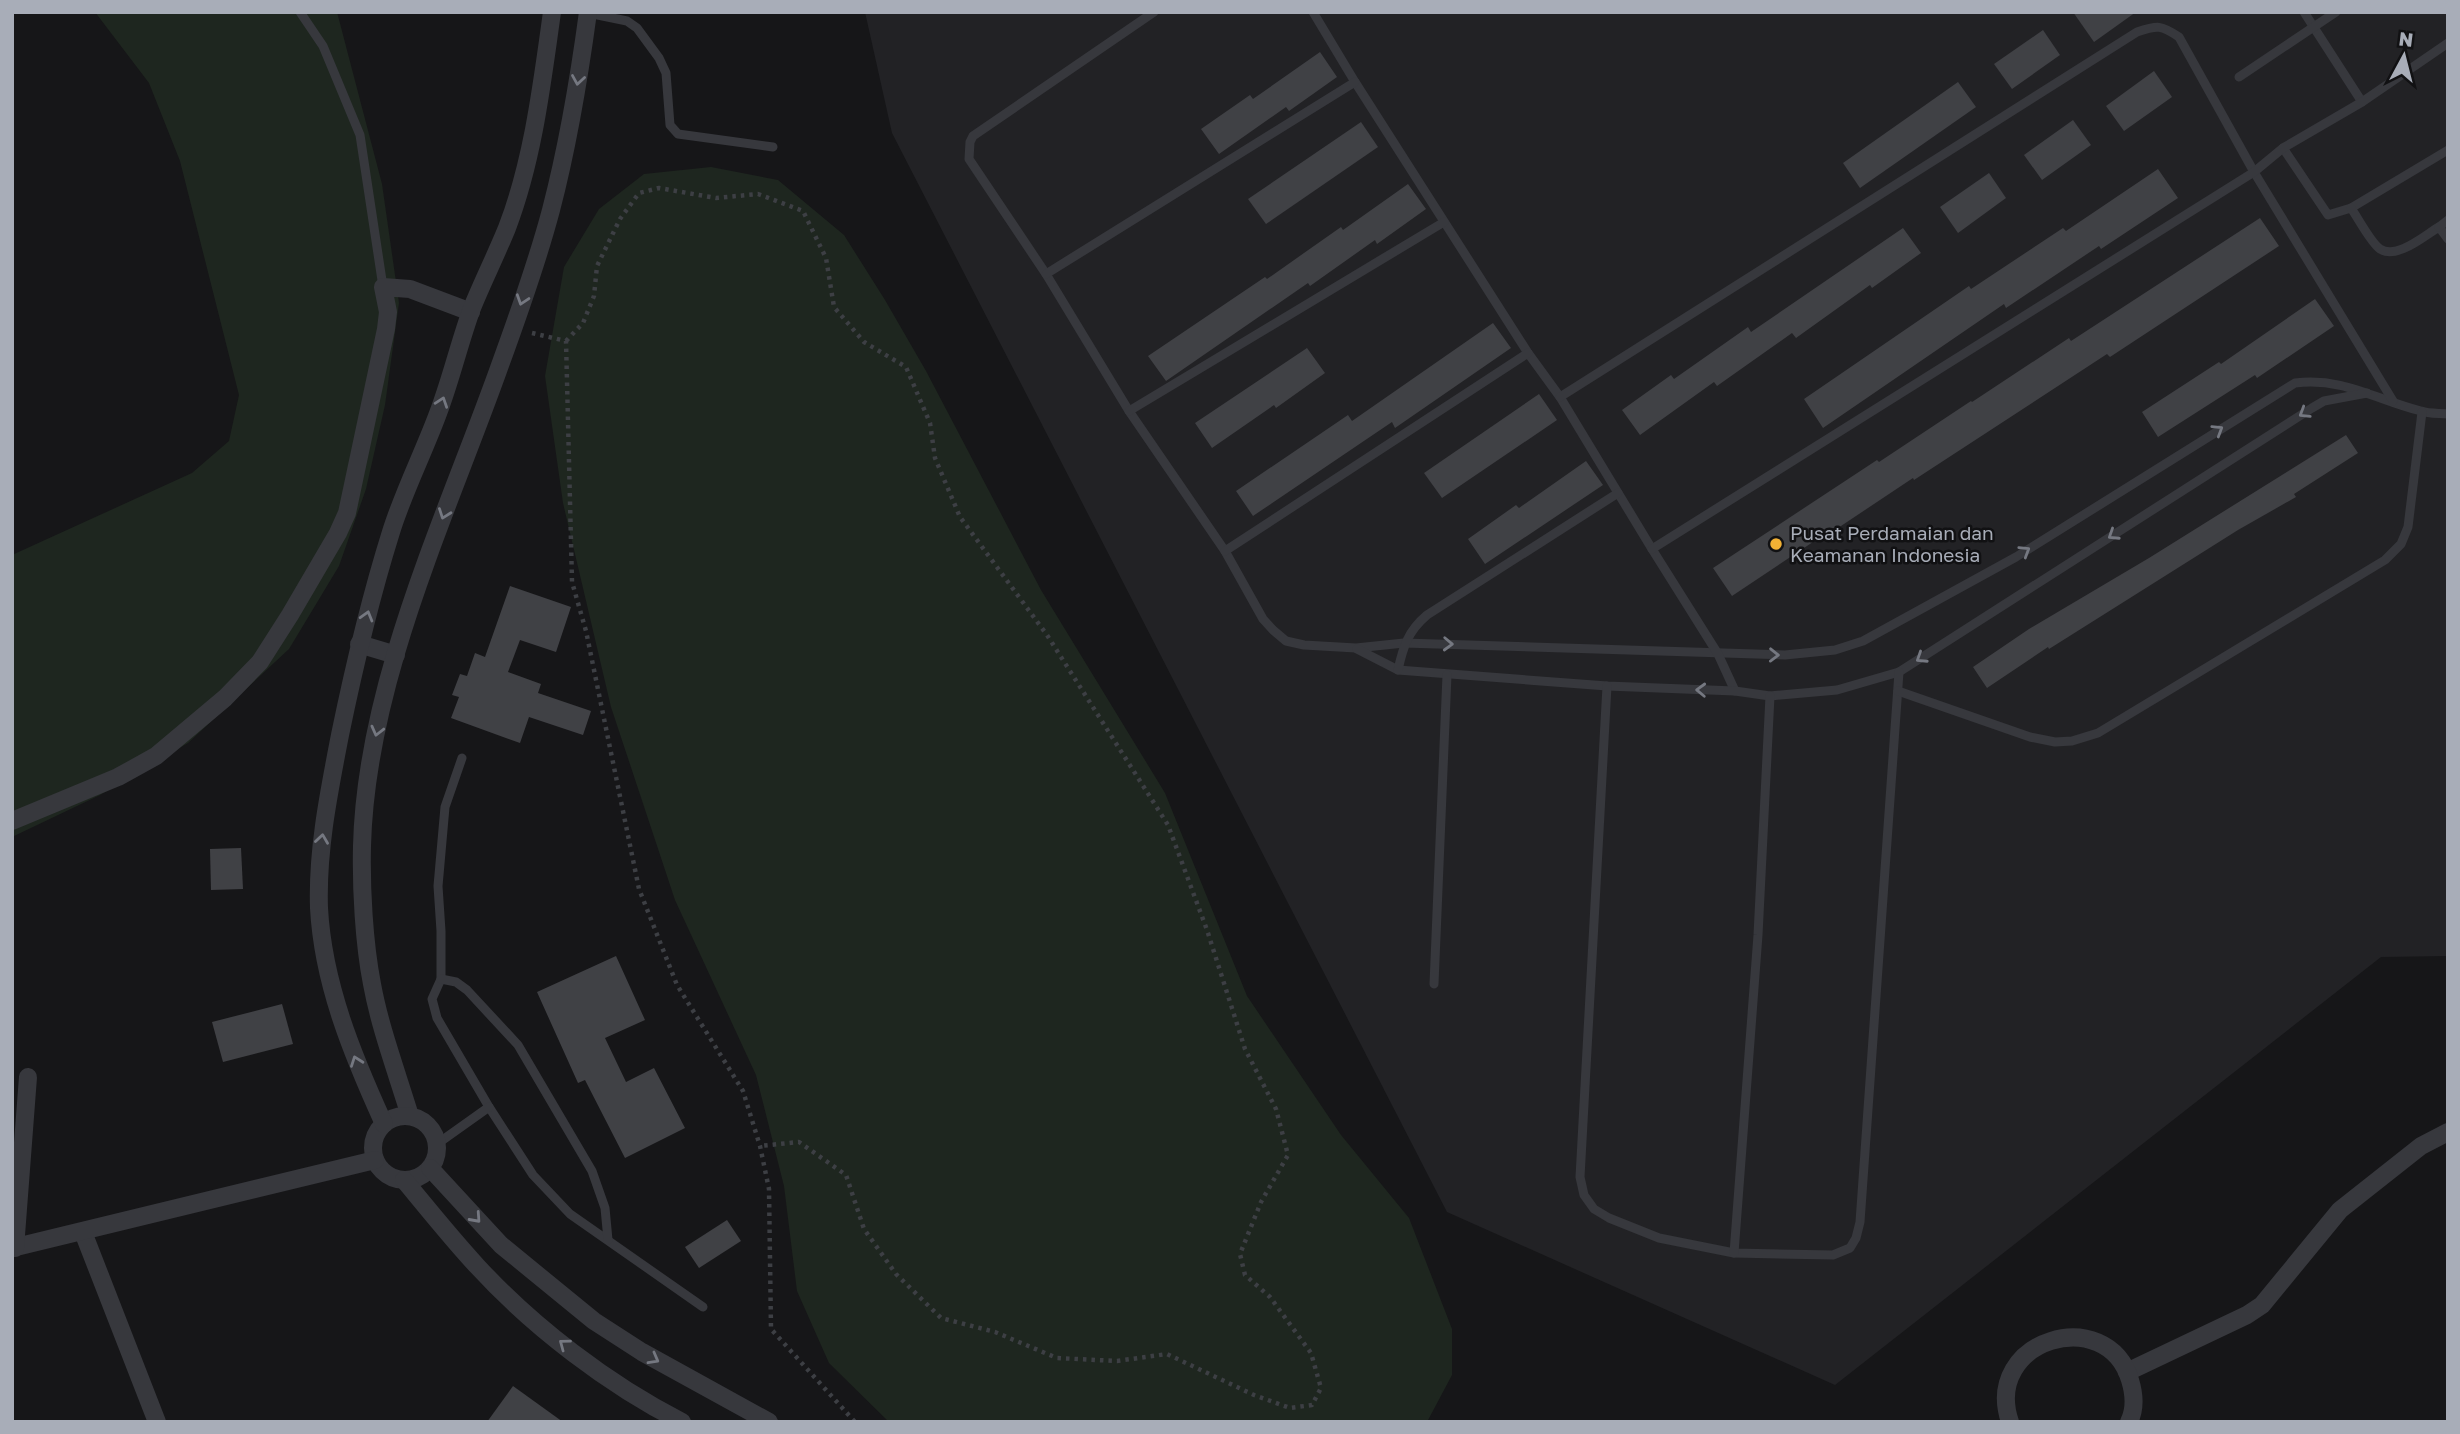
<svg xmlns="http://www.w3.org/2000/svg" width="2460" height="1434" font-family="'Golos Text',sans-serif">
	<style>
		.built { fill: #222225 }
		.green { fill: #1e261f }
		.building { fill: #404145 }
		.lines { fill: none; stroke-linecap: round; stroke-linejoin: round }
		.path { stroke: #3d3f44; stroke-width: 4.5; stroke-dasharray: 3.5 5; stroke-linecap: butt }
		.service { stroke: #37383d; stroke-width: 9 }
		.minor { stroke: #37383d; stroke-width: 18 }
		.oneway { stroke: #757881 }
		.poi-dot { fill: #f2b134; stroke: #111113; stroke-width: 2.5 }
		.labels { text-anchor: middle; stroke-width: 5; stroke-linejoin: round; paint-order: stroke }
		.poi-label { font-size: 19px; fill: #a8adb8; stroke: #111113; text-anchor: start }
	</style>
	<rect width="100%" height="100%" fill="#161618"/>
	<polygon class="built" points="865,12 2448,12 2448,956 2381,957 1835,1385 1447,1212 892,133"/>
	<g class="green">
		<polygon points="95,12 337,12 382,184 399,303 385,405 366,489 339,566 289,649 188,743 100,795 12,837 12,555 192,473 229,441 239,395 180,161 149,83"/>
		<polygon points="711,167 778,180 844,235 885,300 926,371 1041,590 1165,793 1247,996 1341,1135 1409,1218 1452,1329 1452,1375 1427,1422 889,1422 829,1363 797,1291 784,1186 756,1075 675,900 611,707 563,503 545,376 564,267 599,209 644,174"/>
	</g>
	<g class="building">
		<polygon points="2073,12 2136,12 2094,42"/>
		<polygon points="2043,30 2060,55 2012,89 1994,64"/>
		<polygon points="1320,52 1337,77 1289,111 1286,107 1219,154 1201,129 1250,95 1253,99"/>
		<polygon points="2154,71 2172,97 2124,131 2106,106"/>
		<polygon points="1958,82 1976,107 1860,188 1843,163"/>
		<polygon points="2073,120 2091,145 2042,180 2024,155"/>
		<polygon points="1361,122 1378,147 1266,224 1248,199"/>
		<polygon points="2158,169 2178,198 2101,249 2099,246 2006,308 2004,304 1823,428 1804,399 1969,286 1971,289 2063,228 2066,231"/>
		<polygon points="1989,173 2006,198 1958,233 1940,207"/>
		<polygon points="1408,184 1426,209 1377,244 1375,240 1310,286 1308,283 1166,381 1148,356 1265,277 1267,279 1341,227 1343,230"/>
		<polygon points="2260,218 2279,246 2110,357 2107,354 1914,480 1913,478 1820,540 1819,538 1732,596 1713,568 1877,460 1879,462 1971,401 1972,402 2069,338 2071,341"/>
		<polygon points="1903,228 1921,253 1872,288 1870,285 1796,338 1792,333 1717,386 1714,382 1640,435 1622,410 1671,375 1674,379 1748,327 1751,332"/>
		<polygon points="2315,299 2334,326 2257,378 2255,375 2158,437 2142,412 2219,362 2221,364"/>
		<polygon points="1493,323 1511,348 1395,428 1392,422 1253,516 1236,491 1348,415 1352,421"/>
		<polygon points="1307,348 1325,373 1276,408 1274,405 1212,448 1195,423"/>
		<polygon points="1539,394 1557,420 1442,498 1424,473"/>
		<polygon points="2346,435 2358,453 2294,494 2296,497 2238,530 2049,649 2048,647 1987,688 1973,667 2029,629 2149,558"/>
		<polygon points="1586,461 1603,485 1485,564 1468,539 1516,505 1519,508"/>
		<polygon points="510,586 571,607 556,652 520,640 508,672 541,684 538,693 591,711 583,735 529,717 520,743 451,718 459,697 452,695 460,674 467,676 475,653 485,657"/>
		<polygon points="241,848 243,889 211,890 210,849"/>
		<polygon points="616,956 645,1020 605,1038 626,1082 654,1068 685,1128 625,1158 585,1080 578,1083 537,992"/>
		<polygon points="282,1004 293,1044 223,1062 212,1022"/>
		<polygon points="727,1220 741,1241 699,1268 685,1247"/>
		<polygon points="513,1386 563,1422 487,1422"/>
	</g>
	<g class="lines">
		<g class="path">
			<polyline points="532,333 566,341 572,582 586,631 639,889 677,985 743,1091 760,1146 769,1189 771,1329 855,1422"/>
			<polyline points="566,341 583,323 594,296 597,266 620,219 639,193 659,188 716,198 758,194 803,211 826,258 834,307 864,342 906,367 930,423 935,458 960,517 1047,635 1168,825 1207,930 1245,1049 1276,1109 1288,1155 1261,1202 1240,1254 1245,1275 1270,1297 1311,1353 1321,1388 1312,1405 1290,1408 1254,1395 1167,1354 1117,1361 1057,1358 995,1332 941,1318 896,1274 864,1229 846,1175 799,1142 760,1146"/>
		</g>
		<g class="service">
			<polyline points="300,12 323,46 360,135 383,287"/>
			<path d="M 1154,12 L 973,136 L 970,142 L 969,159 L 1046,274 L 1129,411 L 1225,551 L 1263,619 L 1273,630 L 1286,641 L 1304,645 L 1356,648 L 1404,643 L 1785,655 L 1835,650 L 1863,641 L 2016,557 L 2295,383 C 2344,377 2376,400 2421,411 C 2429,414 2439,413 2448,414"/>
			<polyline points="1313,12 1355,82 1528,353 1560,397 1652,549 1718,654 1735,691"/>
			<polyline points="2304,12 2362,102"/>
			<polyline points="588,13 627,21 637,28 659,58 666,73 670,125 678,134 773,147"/>
			<polyline points="2239,77 2336,12"/>
			<polyline points="2283,148 2328,215 2351,208 2448,150"/>
			<path d="M 2351,208 C 2358,218 2371,243 2380,249 C 2397,260 2425,235 2439,227 L 2448,239"/>
			<polyline points="2439,227 2448,220"/>
			<polyline points="1046,274 1355,82"/>
			<path d="M 1560,397 L 2137,32 C 2158,25 2161,25 2179,37 L 2254,172 L 2393,401"/>
			<polyline points="1129,411 1444,222"/>
			<polyline points="1652,549 2254,172 2283,148 2362,102 2448,43"/>
			<polyline points="1225,551 1528,353"/>
			<polyline points="1357,649 1398,670 1607,686 1735,691 1770,696 1837,690 1899,672 2312,408 2324,401 2367,393"/>
			<path d="M 1398,670 C 1403,647 1408,631 1427,615 L 1618,493"/>
			<polyline points="1607,686 1580,1177 1584,1195 1594,1209 1609,1218 1659,1238 1734,1253 1833,1255 1850,1248 1856,1238 1860,1222 1899,672"/>
			<polyline points="1898,691 2030,737 2055,742 2072,741 2098,733 2385,560 2401,544 2408,527 2422,412"/>
			<polyline points="462,758 445,807 438,886 441,931 441,979 432,999 437,1018 489,1107 533,1175 570,1214 703,1307"/>
			<polyline points="441,979 456,982 467,990 518,1045 592,1171 605,1208 608,1240"/>
			<polyline points="1434,984 1447,675"/>
			<polyline points="437,1144 489,1107"/>
			<polyline points="1734,1253 1758,935 1770,696"/>
		</g>
		<g class="minor">
			<polyline points="359,644 396,655"/>
			<polyline points="12,821 118,777 156,756 225,698 260,662 290,615 338,533 347,513 386,329 388,312 383,287 410,289 471,312"/>
			<path d="M 410,1116 C 397,1073 380,1028 372,984 C 364,943 361,888 362,846 C 366,684 445,519 499,368 C 518,316 537,263 551,210 C 568,145 579,79 588,12"/>
			<circle cx="405" cy="1148" r="32"/>
			<path d="M 384,1124 C 353,1056 323,984 319,908 C 317,850 329,792 340,735 C 354,667 370,599 391,532 C 404,490 425,450 440,408 C 452,375 460,341 472,308 C 483,281 496,255 507,228 C 533,160 542,84 552,12"/>
			<polyline points="430,1168 501,1245 594,1321 642,1352 769,1422"/>
			<path d="M 404,1180 C 428,1209 452,1239 477,1266 C 533,1327 609,1385 682,1422"/>
			<polyline points="83,1232 157,1422"/>
			<polyline points="12,1248 375,1160"/>
			<polyline points="15,1248 28,1077"/>
			<polyline points="2127,1372 2247,1315 2262,1305 2340,1210 2421,1146 2448,1132"/>
			<path d="M 2010,1422 C 1982,1339 2107,1303 2130,1380 C 2134,1393 2136,1408 2129,1422"/>
		</g>
	</g>
	<defs><path id="oneway-chevron" d="M-2-3.5L2.5 0L-2 3.5" fill="none" stroke-width="1.6" stroke-linecap="round" stroke-linejoin="round" transform="scale(1.75)"/></defs>
	<g class="oneway">
		<use href="#oneway-chevron" transform="translate(578 80) rotate(99)"/>
		<use href="#oneway-chevron" transform="translate(522 300) rotate(108)"/>
		<use href="#oneway-chevron" transform="translate(442 402) rotate(-71)"/>
		<use href="#oneway-chevron" transform="translate(2304 413) rotate(148)"/>
		<use href="#oneway-chevron" transform="translate(2218 430) rotate(-32)"/>
		<use href="#oneway-chevron" transform="translate(444 514) rotate(110)"/>
		<use href="#oneway-chevron" transform="translate(2113 535) rotate(147)"/>
		<use href="#oneway-chevron" transform="translate(2025 551) rotate(-32)"/>
		<use href="#oneway-chevron" transform="translate(367 616) rotate(-74)"/>
		<use href="#oneway-chevron" transform="translate(1448 644) rotate(2)"/>
		<use href="#oneway-chevron" transform="translate(1774 655) rotate(1)"/>
		<use href="#oneway-chevron" transform="translate(1921 658) rotate(147)"/>
		<use href="#oneway-chevron" transform="translate(1701 690) rotate(-178)"/>
		<use href="#oneway-chevron" transform="translate(377 731) rotate(104)"/>
		<use href="#oneway-chevron" transform="translate(322 839) rotate(-82)"/>
		<use href="#oneway-chevron" transform="translate(356 1061) rotate(-110)"/>
		<use href="#oneway-chevron" transform="translate(476 1218) rotate(48)"/>
		<use href="#oneway-chevron" transform="translate(564 1344) rotate(-143)"/>
		<use href="#oneway-chevron" transform="translate(654 1359) rotate(29)"/>
	</g>
	<circle class="poi-dot" cx="1776" cy="544" r="7"/>
	<g class="labels">
		<g class="poi-label">
			<text x="1790" y="540">Pusat Perdamaian dan<tspan x="1790" dy="22">Keamanan Indonesia</tspan></text>
		</g>
	</g>
	<rect width="2460" height="1434" fill="none" stroke="#a8adb8" stroke-width="28"/>
	<g transform="translate(2404 56) rotate(7)" stroke="#111113" stroke-width="5" paint-order="stroke">
	<path d="M0-5L12 26L0 18L-12 26Z" fill="#a8adb8"/>
	<text y="-10" font-size="19" font-weight="bold" text-anchor="middle" fill="#a8adb8">N</text>
	</g>
</svg>
